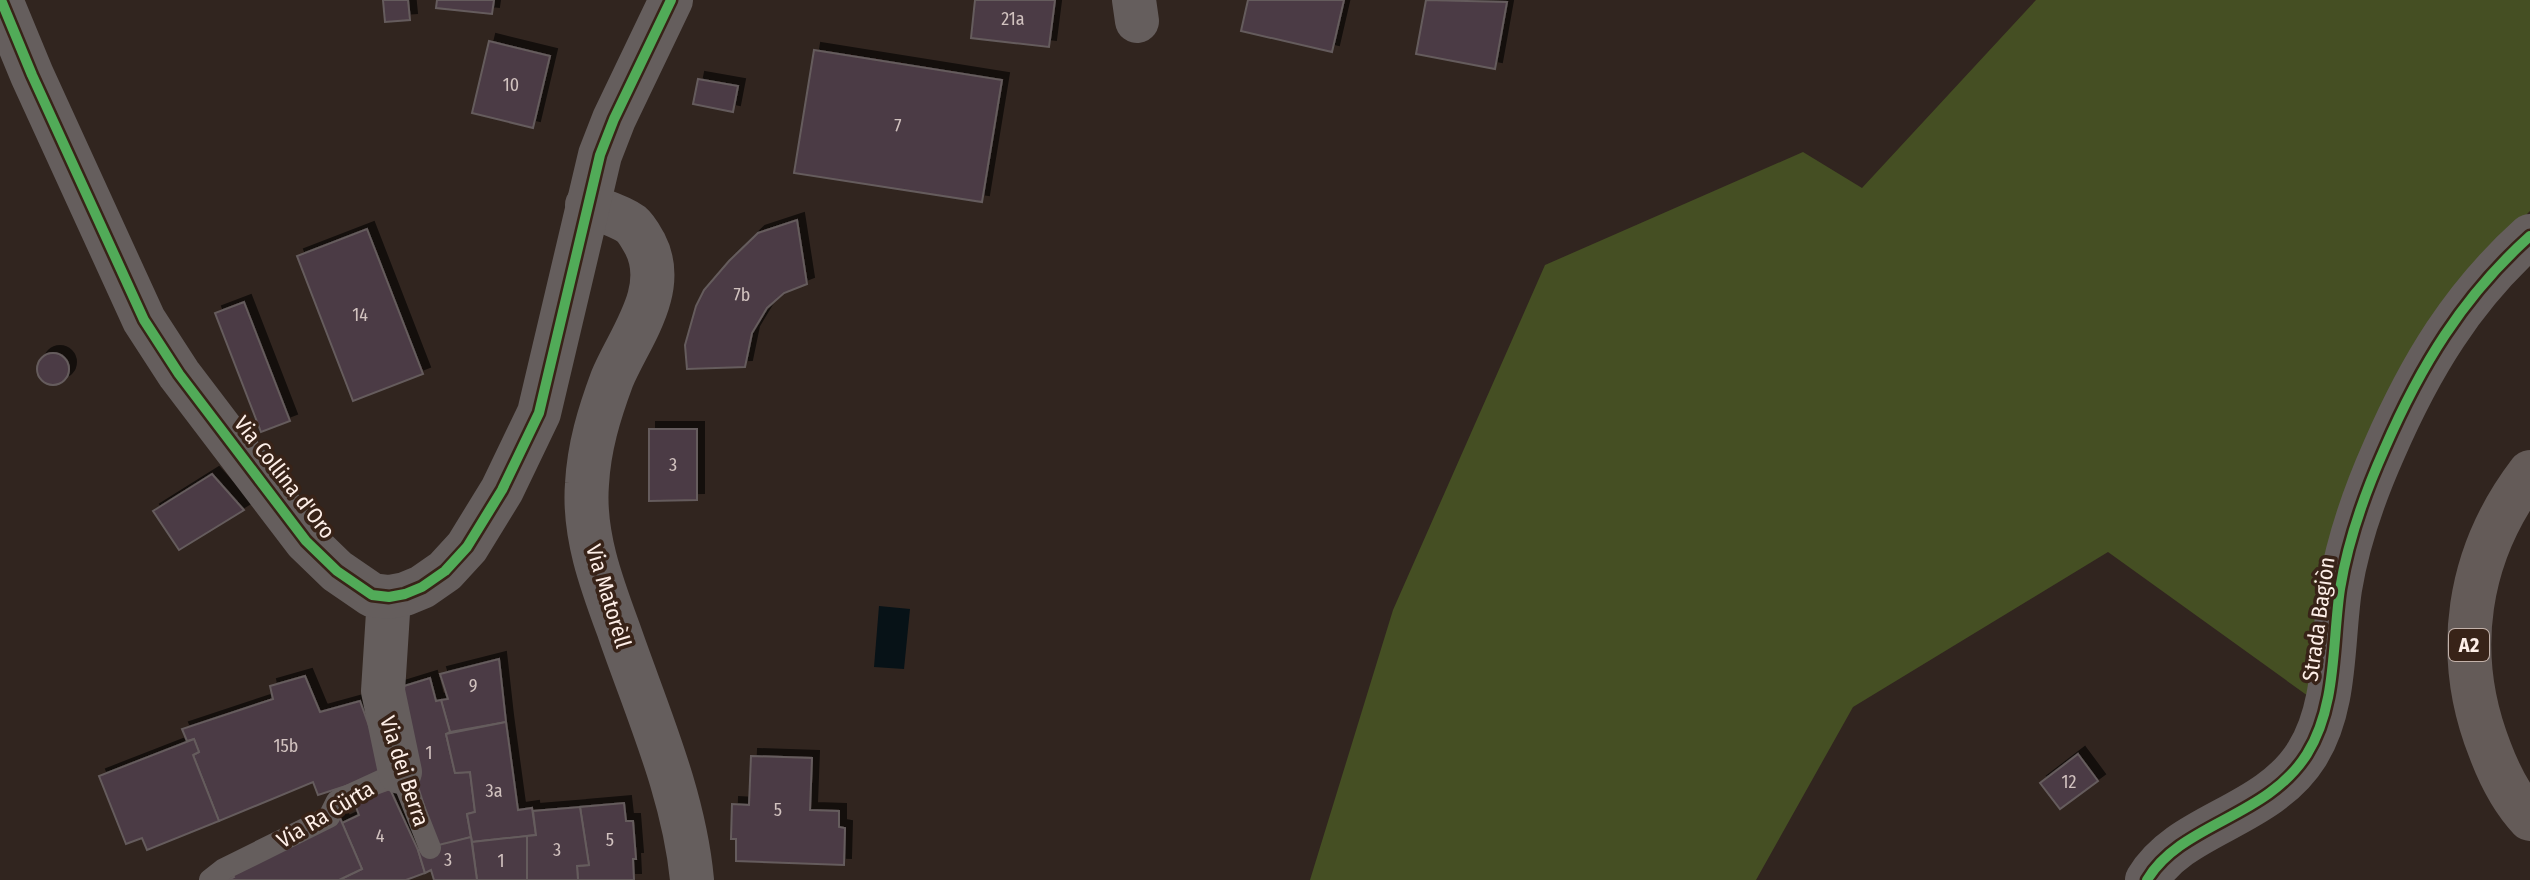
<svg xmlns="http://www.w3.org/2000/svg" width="2530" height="880" font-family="'Fira Sans Condensed',sans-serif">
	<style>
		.green { fill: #454f23 }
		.water { fill: #071217 }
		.building { fill: #4b3a44; stroke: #655c5d; stroke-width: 2; filter: url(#shadow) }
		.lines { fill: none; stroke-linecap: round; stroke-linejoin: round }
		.service { stroke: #655e5d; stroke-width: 22 }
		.minor { stroke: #655e5d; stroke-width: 44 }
		.tertiary { stroke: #655e5d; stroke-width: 44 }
		.motorway { stroke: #645b58; stroke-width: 44 }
		.cycleway-casing { stroke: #382318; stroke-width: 15 }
		.cycleway { stroke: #51ab58; stroke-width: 10 }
		.labels { text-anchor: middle; stroke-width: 7; stroke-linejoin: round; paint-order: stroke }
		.number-label { font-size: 18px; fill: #d1c2bf }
		.shield { fill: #382318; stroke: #c3b2aa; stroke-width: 2 }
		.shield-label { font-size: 20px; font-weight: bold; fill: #feefe8 }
		.street-label { font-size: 22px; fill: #feefe8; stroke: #382318 }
	</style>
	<defs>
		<filter id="shadow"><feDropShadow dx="7" dy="-7" stdDeviation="0" flood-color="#0009"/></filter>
	</defs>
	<rect width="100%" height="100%" fill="#31251f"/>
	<polygon class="green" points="2036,0 2530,0 2530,211 2480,261 2308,696 2108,552 1853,707 1756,880 1310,880 1393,610 1545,265 1803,152 1862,188"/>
	<polygon class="water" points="879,606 910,609 904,669 874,667"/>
	<g class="building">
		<polygon points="383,0 408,0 410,20 385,22"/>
		<polygon points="437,0 494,0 492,14 436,8"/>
		<polygon points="975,0 1055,0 1049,47 971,38"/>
		<polygon points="1248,0 1344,0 1332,52 1241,31"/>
		<polygon points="1426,0 1507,2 1495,69 1416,54"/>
		<polygon points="489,41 550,56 533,128 472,113"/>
		<polygon points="814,50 1002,80 982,202 794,173"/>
		<polygon points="698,79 738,86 733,112 693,104"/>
		<polygon points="797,220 807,284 784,293 767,308 752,333 745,367 687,369 685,345 696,306 704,290 729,261 758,233"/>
		<polygon points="367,229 423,374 353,401 297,256"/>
		<polygon points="244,302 290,421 261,432 215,313"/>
		<circle cx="53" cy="369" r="16"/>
		<polygon points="649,429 697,429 697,500 649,501"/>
		<polygon points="212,474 244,510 179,550 153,511"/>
		<polygon points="499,659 506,722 450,732 441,700 448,699 440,674"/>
		<polygon points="305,676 320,712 360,701 386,773 318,795 313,782 219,821 193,755 199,752 194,739 187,741 182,729 273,699 270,686"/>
		<polygon points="430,678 436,701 441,700 450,732 446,734 455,773 470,772 475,812 467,814 471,837 437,847 388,691"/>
		<polygon points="506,722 518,810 532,808 536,835 472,842 467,814 475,812 470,772 455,773 446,734"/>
		<polygon points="194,739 199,752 193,755 219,821 147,850 142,838 126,844 99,776"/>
		<polygon points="2078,754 2098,781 2060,809 2040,783"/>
		<polygon points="751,756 812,758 810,810 839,811 839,827 845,828 844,865 736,861 736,839 731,839 732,804 749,805"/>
		<polygon points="390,789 418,850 425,873 406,880 339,880 362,869 342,823 359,815 354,802"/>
		<polygon points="624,803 626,821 633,821 636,859 633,859 634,880 578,880 577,866 589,865 580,807"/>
		<polygon points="580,807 589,865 577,866 578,880 527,880 527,836 536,835 533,811"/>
		<polygon points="340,818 362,869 339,880 228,880 234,877 230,870"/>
		<polygon points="527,836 527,880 477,880 472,842"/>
		<polygon points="471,837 477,880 434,880 431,870 425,873 418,850"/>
	</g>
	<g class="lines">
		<polyline class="service" points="210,880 224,869 329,817 337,801 400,772 430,848"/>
		<g class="minor">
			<polyline points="1134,0 1137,21"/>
			<path d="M 587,205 C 602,211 618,215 631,224 C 637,229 641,237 645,244 C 669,290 629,338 612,379 C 599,414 589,447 587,484 C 583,535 602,585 619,631 C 647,712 684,794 692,880"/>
			<polyline points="389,597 383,691 400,772"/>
			<path d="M 2147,880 C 2181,823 2267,818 2307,754 C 2337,706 2332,643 2340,589 C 2348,540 2364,495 2384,450 C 2420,367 2462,297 2530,236"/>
		</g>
		<polyline class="tertiary" points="1,0 32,75 144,320 179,374 306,541 337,571 372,595 389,597 405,594 422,587 445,571 467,547 502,490 539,413 600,155 614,119 671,0"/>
		<path class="motorway" d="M 2530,472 C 2467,554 2452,654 2490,750 C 2499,774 2512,800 2530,819"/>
		<g class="cycleway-casing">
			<g id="cycleway">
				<polyline points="1,0 32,75 144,320 179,374 306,541 337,571 372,595 389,597 405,594 422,587 445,571 467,547 502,490 539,413 600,155 614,119 671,0"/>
				<path d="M 2147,880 C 2181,823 2267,818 2307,754 C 2337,706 2332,643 2340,589 C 2348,540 2364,495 2384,450 C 2420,367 2462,297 2530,236"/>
			</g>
		</g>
		<use href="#cycleway" class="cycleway"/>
	</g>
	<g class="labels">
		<g class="number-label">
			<text x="1013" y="25">21a</text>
			<text x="511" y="91">10</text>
			<text x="898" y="132">7</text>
			<text x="742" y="301">7b</text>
			<text x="360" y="321">14</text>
			<text x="673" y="471">3</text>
			<text x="473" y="692">9</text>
			<text x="286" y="752">15b</text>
			<text x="429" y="759">1</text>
			<text x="2069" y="788">12</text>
			<text x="494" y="797">3a</text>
			<text x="778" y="816">5</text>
			<text x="380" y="842">4</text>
			<text x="610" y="846">5</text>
			<text x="557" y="856">3</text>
			<text x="448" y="866">3</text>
			<text x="501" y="867">1</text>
		</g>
		<rect class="shield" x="2449" y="629" width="40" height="32" rx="6"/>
		<g class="shield-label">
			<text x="2469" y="652">A2</text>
		</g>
		<g class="street-label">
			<text transform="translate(285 477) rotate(52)" y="8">Via Collina d'Oro</text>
			<text transform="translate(609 596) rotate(73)" y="8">Via Matorèll</text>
			<text transform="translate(2318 619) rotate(-82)" y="8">Strada Bagiòn</text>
			<text transform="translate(405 771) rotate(72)" y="8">Via dei Berra</text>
			<text transform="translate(325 814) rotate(-31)" y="8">Via Ra Cürta</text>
		</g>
	</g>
</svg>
